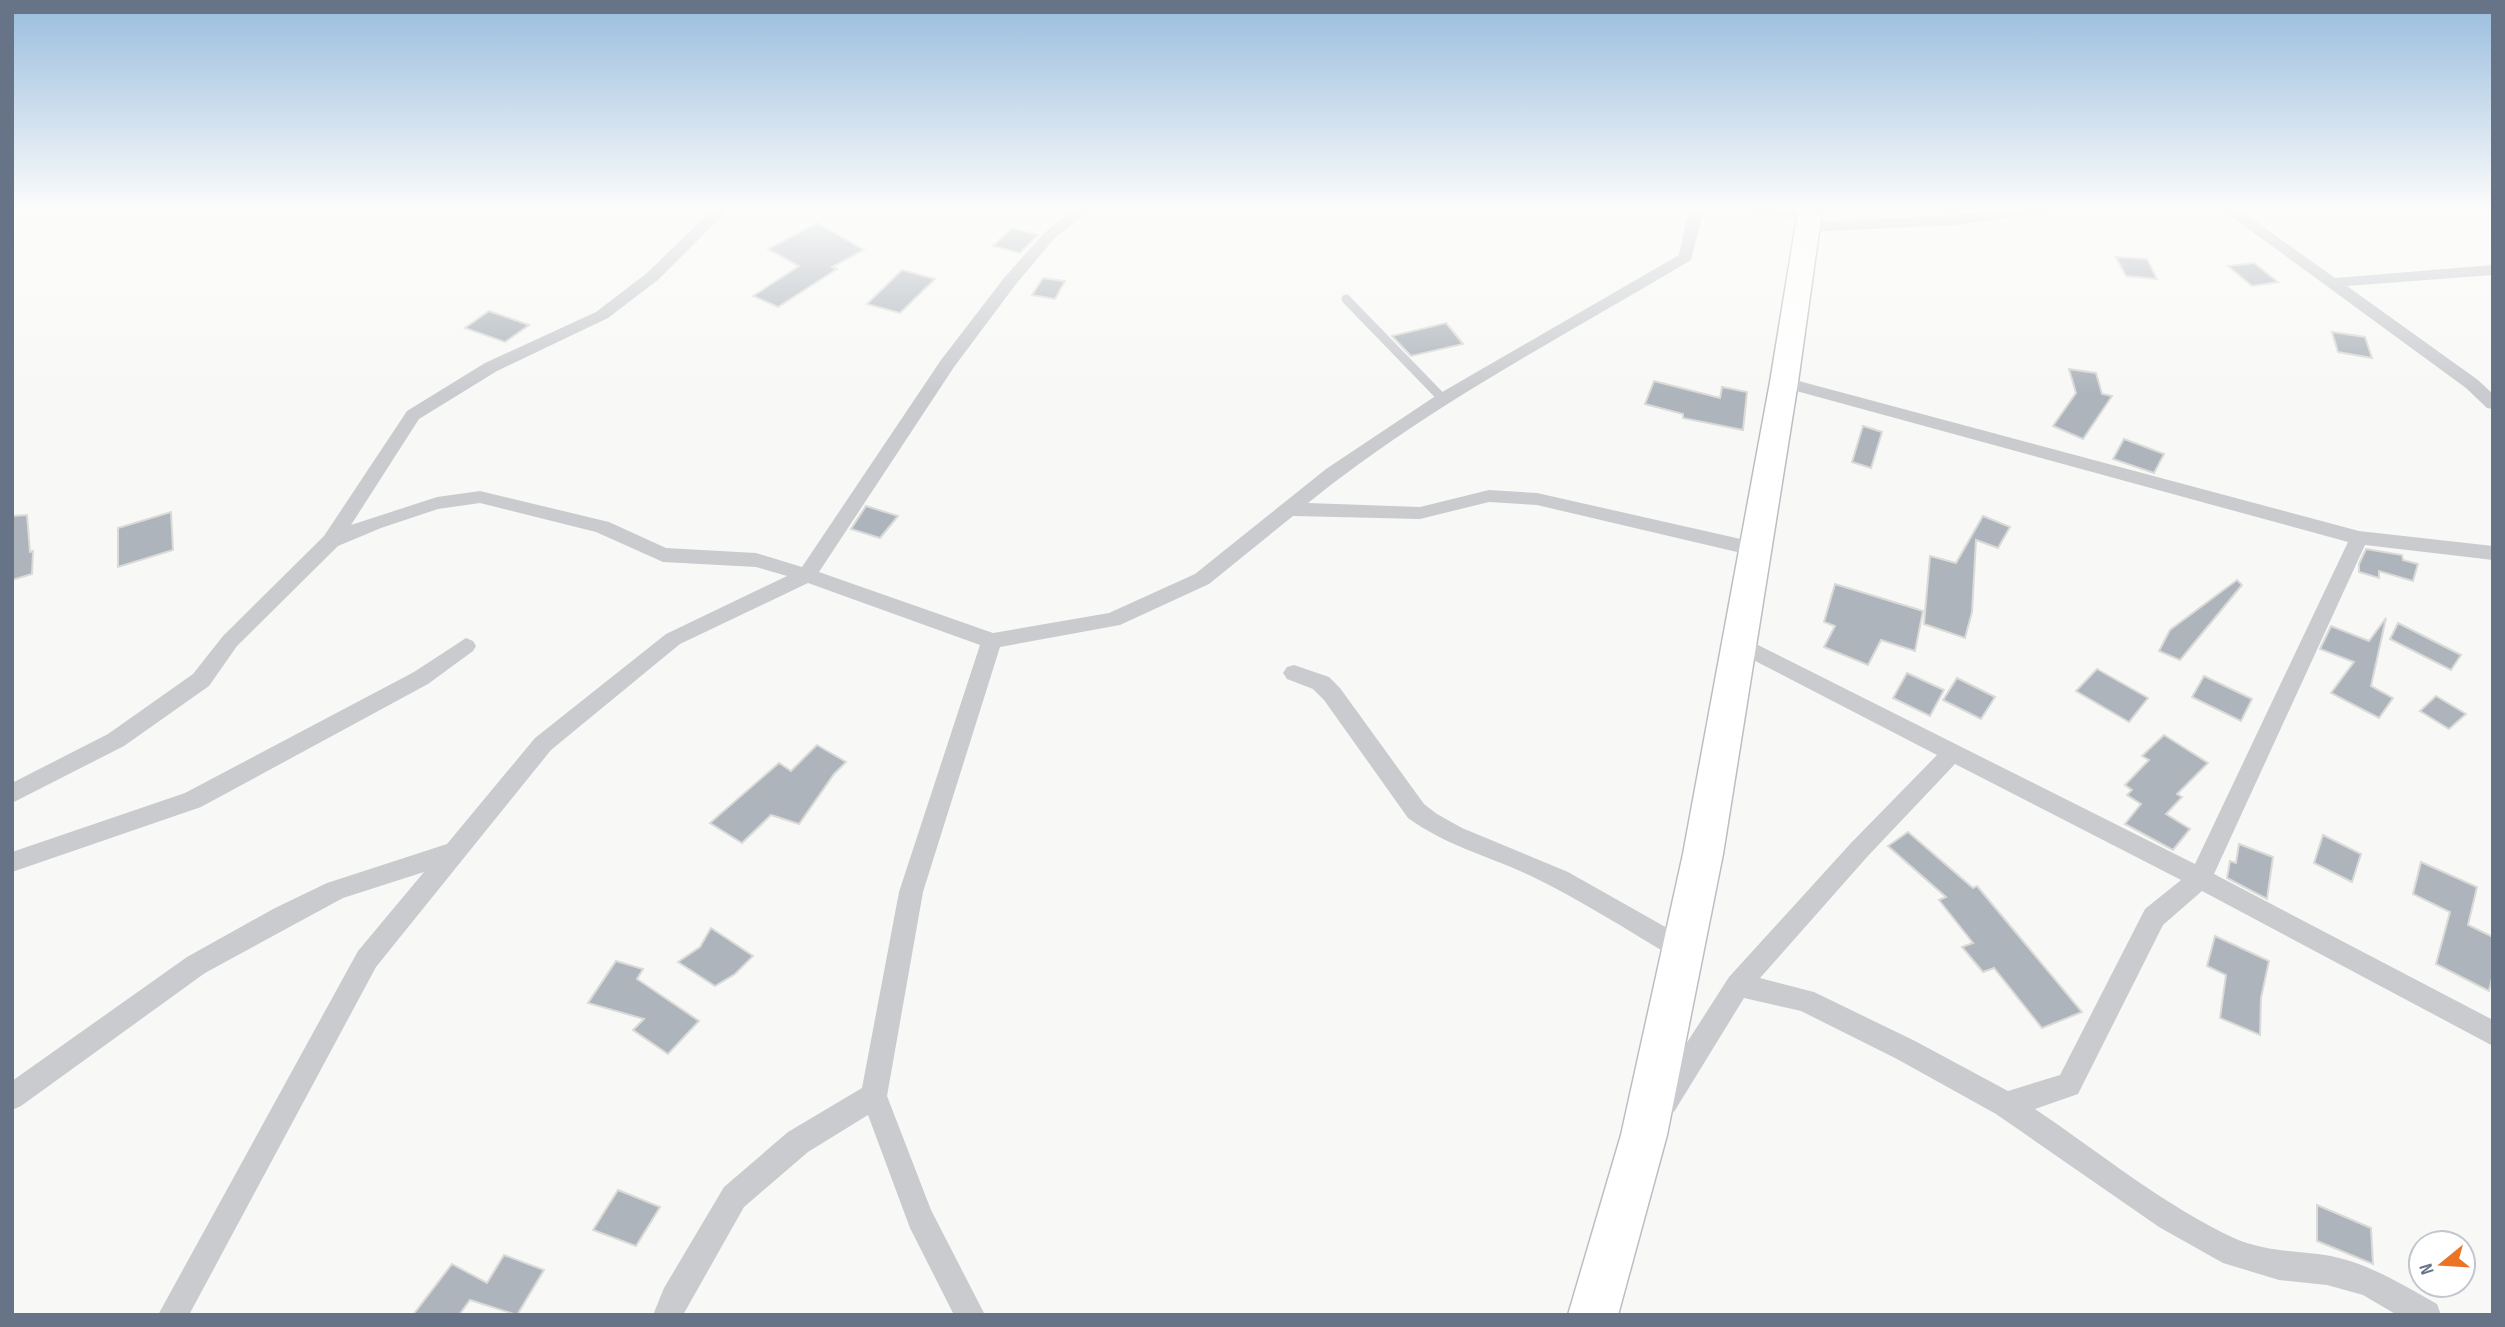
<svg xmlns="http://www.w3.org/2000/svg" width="2505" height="1327" font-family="'Sofia Sans Condensed',sans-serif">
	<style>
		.building { fill: #adb4bb; stroke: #dadbd8; stroke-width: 2 }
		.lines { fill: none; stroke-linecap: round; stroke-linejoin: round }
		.primary-casing { stroke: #bbbec2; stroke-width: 3 }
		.service { stroke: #c9cbcf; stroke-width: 9 }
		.minor { fill: #c9cbcf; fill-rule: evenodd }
		.primary { fill: #fff; fill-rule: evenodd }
	</style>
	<rect width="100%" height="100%" fill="#f8f9f6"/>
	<g class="building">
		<polygon points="817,223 864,250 832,267 837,269 778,307 753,296 799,266 768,249"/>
		<polygon points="1012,228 1038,235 1020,253 993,246"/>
		<polygon points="2116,257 2147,259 2157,279 2126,276"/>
		<polygon points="2254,263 2259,267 2278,282 2252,286 2228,266"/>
		<polygon points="902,270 935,279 900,313 867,304"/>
		<polygon points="1043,278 1065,281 1055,299 1032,295"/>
		<polygon points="489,311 529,325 505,342 465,328"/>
		<polygon points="1446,323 1463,344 1411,356 1392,336"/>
		<polygon points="2332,332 2365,337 2372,358 2338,352"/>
		<polygon points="2069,369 2096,373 2102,394 2112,396 2083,439 2053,426 2076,393"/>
		<polygon points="1654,381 1720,398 1722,387 1747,392 1743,430 1683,418 1683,414 1645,404"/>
		<polygon points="1863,426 1882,432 1871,468 1852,462"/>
		<polygon points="2124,439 2164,454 2154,473 2113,459"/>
		<polygon points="866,506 898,516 880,538 851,529"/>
		<polygon points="171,512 173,550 118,567 118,528"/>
		<polygon points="27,515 30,552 33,551 32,574 12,580 12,516"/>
		<polygon points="1983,516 2010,527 1998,548 1976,540 1972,612 1965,638 1924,624 1930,556 1956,563"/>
		<polygon points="2366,549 2402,555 2403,560 2418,564 2413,581 2379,571 2379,578 2359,572 2359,564"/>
		<polygon points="2237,580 2242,585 2180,660 2159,651 2170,630"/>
		<polygon points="1835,584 1923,611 1915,651 1881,640 1868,665 1824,647 1835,626 1824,622"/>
		<polygon points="2386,618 2371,686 2393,698 2379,718 2331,693 2354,662 2320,649 2331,626 2369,641"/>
		<polygon points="2398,623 2461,655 2451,670 2390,639"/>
		<polygon points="2097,669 2148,698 2129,722 2076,691"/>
		<polygon points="1907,673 1944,690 1930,716 1893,698"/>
		<polygon points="2204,676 2252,699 2241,721 2192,697"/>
		<polygon points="1957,678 1995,697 1981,719 1943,700"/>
		<polygon points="2436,696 2466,714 2449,729 2420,711"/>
		<polygon points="2164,735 2208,763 2177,794 2182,797 2166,814 2190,829 2173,850 2125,824 2141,804 2127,795 2132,790 2125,785 2149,760 2142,756"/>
		<polygon points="817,745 846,762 834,774 799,824 771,815 742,843 710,823 779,763 791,771"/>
		<polygon points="1908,832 1973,888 1977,886 2082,1012 2042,1028 1994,968 1983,972 1962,947 1973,943 1939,900 1946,897 1888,846"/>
		<polygon points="2323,835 2361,854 2352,882 2314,863"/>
		<polygon points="2239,844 2273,857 2267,899 2227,878 2230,861 2236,863"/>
		<polygon points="2421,862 2477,887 2468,925 2493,937 2493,974 2489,991 2436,964 2450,912 2413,894"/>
		<polygon points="711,928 753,956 735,974 715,986 678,962 700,947"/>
		<polygon points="2215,936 2269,961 2261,998 2260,1035 2220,1018 2226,975 2207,966"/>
		<polygon points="616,961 643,969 637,979 699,1021 668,1054 633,1030 644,1019 588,1003"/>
		<polygon points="618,1190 660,1207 636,1246 593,1230"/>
		<polygon points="2317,1205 2371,1228 2373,1264 2317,1241"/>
		<polygon points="504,1255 544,1270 517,1315 470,1300 459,1315 413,1315 452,1264 487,1283"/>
	</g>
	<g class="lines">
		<g class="primary-casing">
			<polygon id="primary" points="1796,208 1820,208 1821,217 1798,382 1723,854 1667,1135 1618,1315 1568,1315 1621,1135 1683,854 1770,382 1797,217"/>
		</g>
		<polyline class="service" points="1346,299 1443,399"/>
		<g class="minor">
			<path d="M 714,208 L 730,208 L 659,279 L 608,318 L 497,371 L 419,419 L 351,525 L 437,497 L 480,491 L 609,522 L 666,548 L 756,553 L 802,567 L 941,360 L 1004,278 L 1044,233 L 1075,208 L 1092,208 L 1054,239 L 1016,284 L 954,367 L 819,572 L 993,633 L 1109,613 L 1195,574 L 1326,469 L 1437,395 L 1679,255 L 1689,208 L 1704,208 L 1691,260 C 1562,337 1425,408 1308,503 L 1420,507 L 1489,490 L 1537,493 L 1754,542 L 1761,544 L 1764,549 L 1761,554 L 1754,556 L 1537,505 L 1489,502 L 1420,519 L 1293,516 L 1209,584 L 1120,625 L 1000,647 L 923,892 L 887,1096 L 931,1210 L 985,1315 L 954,1315 L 910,1228 L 868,1115 L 808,1152 L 744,1207 L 683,1315 L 653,1315 L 664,1288 L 724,1187 L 788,1132 L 862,1088 L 899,892 L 980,645 L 808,583 L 680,644 L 551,750 L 376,967 L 189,1315 L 158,1315 L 358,951 L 424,872 L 343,898 L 205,973 L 21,1106 L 12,1110 L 12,1081 L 187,957 L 275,908 L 327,883 L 447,844 L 535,738 L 666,634 L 787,576 L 756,567 L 663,562 L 596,532 L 480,503 L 438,509 L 381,528 L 338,546 L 237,646 L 209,686 L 124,746 L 12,803 L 12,783 L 108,734 L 193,674 L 223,636 L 324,536 L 407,411 L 485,363 L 596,312 L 647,273 Z"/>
			<polygon points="1750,208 1785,208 1814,214 1816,217 1809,221 1757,212"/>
			<polygon points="2009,208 2050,208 2043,212 1959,225 1807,232 1799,227 1807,222 1959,215"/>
			<polygon points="2220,208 2237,208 2335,278 2493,265 2493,275 2347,286 2478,380 2493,394 2493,409 2487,408 2466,388"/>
			<path d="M 1784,377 L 2359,531 L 2493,546 L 2493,560 L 2365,545 L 2214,874 L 2493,1020 L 2493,1046 L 2202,891 L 2163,925 L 2078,1094 L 2035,1109 C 2099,1152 2166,1207 2236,1239 C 2264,1251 2296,1251 2325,1255 C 2367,1262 2401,1284 2437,1304 L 2441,1315 L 2397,1315 L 2363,1295 L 2327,1285 L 2279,1280 L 2223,1263 L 2159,1227 L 1996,1114 L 1897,1059 L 1801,1011 L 1744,998 L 1674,1112 L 1664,1116 L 1654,1112 L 1651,1103 L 1654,1094 L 1729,977 L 1851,843 L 1937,755 L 1730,648 L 1727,643 L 1730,638 L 1737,635 L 1744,638 L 2195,864 L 2348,542 L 1778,386 L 1775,382 ZM 1955,764 L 2181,880 L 2145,909 L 2060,1075 L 2008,1091 L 1915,1041 L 1814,992 L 1760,978 L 1867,857 Z"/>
			<polygon points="466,638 473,641 476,646 473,651 428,684 201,807 12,872 12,852 185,793 414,672"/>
			<path d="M 1294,665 L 1329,677 L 1340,688 L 1424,804 L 1437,814 L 1462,828 L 1568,872 L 1692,942 L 1695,950 L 1692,958 L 1683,961 L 1674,958 C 1626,929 1579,899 1529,875 C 1488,856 1445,845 1408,818 L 1324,700 L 1313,689 L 1287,679 L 1283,673 L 1287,667 Z"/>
		</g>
		<use href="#primary" class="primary"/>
	</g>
	<linearGradient id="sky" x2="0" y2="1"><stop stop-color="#98bcde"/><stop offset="0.53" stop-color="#fcfcfb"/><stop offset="1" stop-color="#fcfcfb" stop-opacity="0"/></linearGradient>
	<rect width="2505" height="394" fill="url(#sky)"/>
	<rect width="2505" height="1327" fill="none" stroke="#677488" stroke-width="28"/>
	<g transform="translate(2442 1264) rotate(252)"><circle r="33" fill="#ffffff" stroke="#c2c7cf" stroke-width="2"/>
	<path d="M0-5L12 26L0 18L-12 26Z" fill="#ea7325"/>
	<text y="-10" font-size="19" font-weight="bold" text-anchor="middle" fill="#677488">N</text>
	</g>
</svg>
